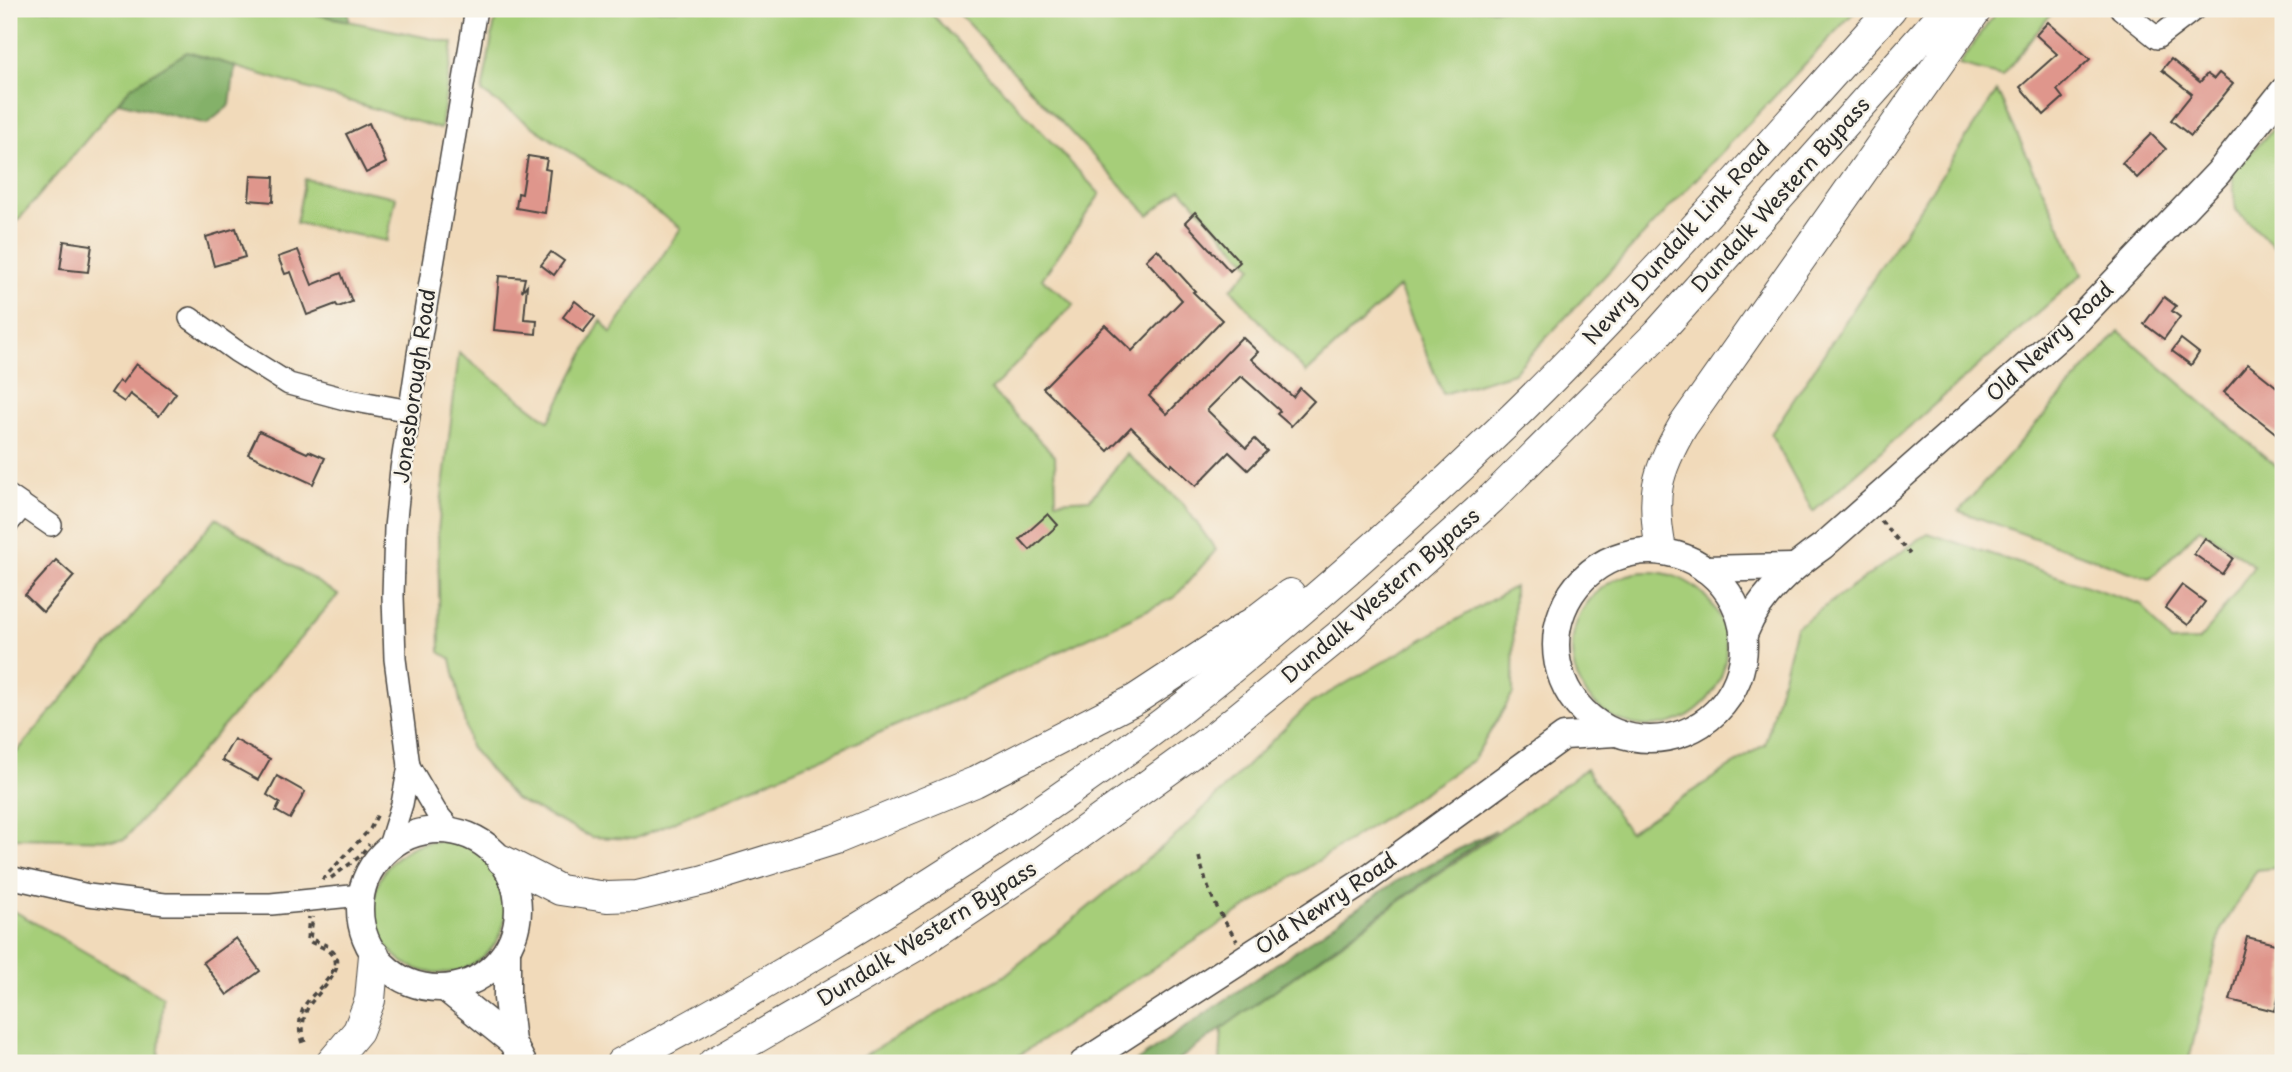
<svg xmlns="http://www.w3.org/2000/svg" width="2292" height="1072" font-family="'Playpen Sans',sans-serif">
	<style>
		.green { fill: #a6ce79; stroke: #687c52; stroke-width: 2 }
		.forest { fill: #84b169; stroke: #586e4a; stroke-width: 2 }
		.building { fill: #df968c }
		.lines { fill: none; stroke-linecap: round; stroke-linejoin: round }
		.minor-casing { stroke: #494540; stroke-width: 24 }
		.major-casing { stroke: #494540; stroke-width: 29 }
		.highway-casing { stroke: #494540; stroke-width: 32 }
		.path { stroke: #494540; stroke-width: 3.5; stroke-dasharray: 5 5; stroke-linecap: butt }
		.minor { stroke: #fff; stroke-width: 21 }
		.major { stroke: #fff; stroke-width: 26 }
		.highway { stroke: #fff; stroke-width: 30 }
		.labels { text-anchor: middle; stroke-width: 5; stroke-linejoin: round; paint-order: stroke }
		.street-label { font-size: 21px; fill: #2b2b2b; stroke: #f7f3e8 }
	</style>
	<rect width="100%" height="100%" fill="#f7f3e8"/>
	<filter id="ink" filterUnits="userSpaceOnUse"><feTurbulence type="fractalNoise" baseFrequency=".0143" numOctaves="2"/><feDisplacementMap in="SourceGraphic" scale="14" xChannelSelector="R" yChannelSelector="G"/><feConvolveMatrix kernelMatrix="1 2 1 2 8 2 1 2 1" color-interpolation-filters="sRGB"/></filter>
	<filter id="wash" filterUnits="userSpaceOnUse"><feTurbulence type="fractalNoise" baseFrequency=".00686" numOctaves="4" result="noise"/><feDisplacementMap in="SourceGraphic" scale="28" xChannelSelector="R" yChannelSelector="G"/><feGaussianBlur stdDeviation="1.57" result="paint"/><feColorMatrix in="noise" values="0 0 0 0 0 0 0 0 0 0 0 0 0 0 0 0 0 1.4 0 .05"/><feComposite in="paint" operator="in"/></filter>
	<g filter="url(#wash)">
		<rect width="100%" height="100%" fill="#f1daba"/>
		<g class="green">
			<polygon points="9,9 291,9 453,43 441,129 187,52 131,87 9,231"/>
			<polygon points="497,9 927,9 1100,194 1042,279 1074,304 991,390 1055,456 1056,501 1090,499 1127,454 1183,504 1216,550 1175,597 971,693 634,839 591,837 515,799 470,747 451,659 440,652 438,530 459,353 549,421 601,320 611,333 681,228 482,92"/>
			<polygon points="954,9 1857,9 1513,373 1443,394 1399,287 1306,373 1231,289 1252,267 1181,189 1149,215"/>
			<polygon points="1998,9 2055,9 2002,76 1959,65"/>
			<polygon points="1997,91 2082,274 1813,512 1771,434"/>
			<polygon points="2281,120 2283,122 2283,255 2236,210 2232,173"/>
			<polygon points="305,179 396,197 387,241 296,223"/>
			<polygon points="2119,331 2283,472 2283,867 2257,870 2221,930 2188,1063 1220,1063 1222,1028 1586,769 1629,832 1765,744 1796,627 1928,533 2141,604 2171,642 2198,641 2212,625 2254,566 2200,528 2150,579 1959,511"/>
			<polygon points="216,518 338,595 124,840 9,838 9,761"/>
			<circle cx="1649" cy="649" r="77"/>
			<polygon points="1514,587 1513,694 1473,760 1007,1063 851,1063 1004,976 1178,834 1308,705"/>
			<circle cx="440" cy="907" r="66"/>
			<polygon points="9,908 163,997 158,1063 9,1063"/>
		</g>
		<g class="forest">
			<polygon points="291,9 349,9 349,21"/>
			<polygon points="187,52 235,66 230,105 207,124 118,102 131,87"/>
			<polygon points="1496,830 1174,1063 1134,1063 1395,882"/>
		</g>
		<g id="blocks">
			<g class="building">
				<polygon points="2048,22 2090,59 2057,90 2063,98 2044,115 2020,87 2057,54 2036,35"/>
				<polygon points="2171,59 2200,82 2207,74 2214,79 2219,73 2233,84 2191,136 2171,120 2192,94 2162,70"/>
				<polygon points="369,123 386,163 366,173 346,134"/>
				<polygon points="2151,134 2166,149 2137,178 2122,163"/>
				<polygon points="528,156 547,159 545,169 550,170 545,213 516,208 518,193 522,194"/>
				<polygon points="251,176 274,177 273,202 249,200"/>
				<polygon points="1195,212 1240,262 1230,271 1185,222"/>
				<polygon points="236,228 245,257 214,266 206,237"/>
				<polygon points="64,241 92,245 88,272 60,269"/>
				<polygon points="1157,249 1195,291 1193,292 1222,320 1149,396 1167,414 1242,337 1258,352 1251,359 1293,397 1300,388 1314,401 1291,426 1277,414 1280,411 1241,376 1207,410 1246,448 1255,439 1267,451 1248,470 1229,452 1196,486 1172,464 1171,466 1131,427 1108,451 1043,388 1105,325 1132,351 1182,300 1146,260"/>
				<polygon points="298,250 312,285 341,273 352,302 338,307 336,304 307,315 291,272 285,274 278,257"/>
				<polygon points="551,252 564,261 554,275 541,265"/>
				<polygon points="499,276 525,278 522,291 527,285 524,319 537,320 536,334 494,330"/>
				<polygon points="2164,297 2176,306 2172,311 2180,317 2164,339 2144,324"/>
				<polygon points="575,301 595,317 583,332 563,317"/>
				<polygon points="2181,339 2199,353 2191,365 2172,351"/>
				<polygon points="136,364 176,393 159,416 130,394 124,402 111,393 119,381 122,383"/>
				<polygon points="2248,364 2283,392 2283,439 2224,392"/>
				<polygon points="259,431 307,453 309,451 325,458 313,484 248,454"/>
				<polygon points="1048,514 1058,525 1030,550 1020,539"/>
				<polygon points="2205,538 2233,558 2222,574 2194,554"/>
				<polygon points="56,560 74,576 43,612 25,595"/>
				<polygon points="2182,585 2205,602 2188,625 2165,608"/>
				<polygon points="234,739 270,759 258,780 222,760"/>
				<polygon points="277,776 305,792 290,819 276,811 280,803 267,795"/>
				<polygon points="2247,937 2283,946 2283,980 2275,1011 2230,1000"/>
				<polygon points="236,938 260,971 227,995 203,962"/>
			</g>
		</g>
	</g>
	<g filter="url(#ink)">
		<use href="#blocks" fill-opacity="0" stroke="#494540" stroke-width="2"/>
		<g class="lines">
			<g class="minor-casing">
				<g id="minor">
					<polyline points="2121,9 2157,38 2195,9"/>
					<polyline points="190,318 236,351 289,384 345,399 410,411"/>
					<polyline points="9,496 51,525"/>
					<polyline points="9,522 23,506"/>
					<polyline points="409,766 436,812 452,831"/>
					<polyline points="388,849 402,804 409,766 395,659 393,596 395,528 401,469 419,348 476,9"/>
					<polyline points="9,877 88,895 165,904 271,904 361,895"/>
				</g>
			</g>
			<g class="major-casing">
				<g id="major">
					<circle cx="1650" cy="645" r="94"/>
					<polyline points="1705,569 1792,567"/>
					<path d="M 1745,632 C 1759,596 1791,568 1823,546 L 2078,320 L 2218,173 L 2283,91"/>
					<circle cx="439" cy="909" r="79"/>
					<polyline points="507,953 507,998 512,1042 523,1063"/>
					<polyline points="446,989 512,1042"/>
					<polyline points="1083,1063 1364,881 1564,736 1615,733"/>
				</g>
			</g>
			<g class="highway-casing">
				<g id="highway">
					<path d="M 1661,550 C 1651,496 1655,474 1683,426 L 1977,9"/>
					<polyline points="502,860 560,890 607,897 637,896 704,880 836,839 975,782 1136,699 1255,621 1290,594"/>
					<polyline points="331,1063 358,1031 370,1000 374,955"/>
					<path d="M 621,1063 C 688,1029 753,991 817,953 C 946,876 1073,794 1191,701 C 1300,614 1405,522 1505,425 C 1641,294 1764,149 1891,9"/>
					<polyline points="713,1063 914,947 1040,863 1217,735 1341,634 1492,498 1658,333 1947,9"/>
				</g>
			</g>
			<g class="path">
				<polyline points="1881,521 1910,554"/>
				<path d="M 1199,857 C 1208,893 1217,910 1237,941"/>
				<polyline points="331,878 359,857 369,844"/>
				<polyline points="322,880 370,829 378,814"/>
				<path d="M 305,1042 C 301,1031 303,1014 310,1004 C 320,990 352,965 330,948 C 325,943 316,942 310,938 L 313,917"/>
				<path d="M 302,1043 C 298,1031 299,1015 305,1005 C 313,991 345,971 331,954 C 326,947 314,945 307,940 L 309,917"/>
				<polyline points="439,1063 450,1063"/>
			</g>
			<use href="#minor" class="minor"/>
			<use href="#major" class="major"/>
			<use href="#highway" class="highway"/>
		</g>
	</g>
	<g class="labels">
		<g class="street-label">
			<text transform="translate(1781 195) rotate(-48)" y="7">Dundalk Western Bypass</text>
			<text transform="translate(1677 243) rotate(-48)" y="7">Newry Dundalk Link Road</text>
			<text transform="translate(2050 342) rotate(-43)" y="7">Old Newry Road</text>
			<text transform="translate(415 386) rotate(-82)" y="7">Jonesborough Road</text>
			<text transform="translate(1381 596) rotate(-41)" y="7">Dundalk Western Bypass</text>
			<text transform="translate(1326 904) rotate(-34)" y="7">Old Newry Road</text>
			<text transform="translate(927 934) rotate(-32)" y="7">Dundalk Western Bypass</text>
		</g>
	</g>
	<rect width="2292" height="1072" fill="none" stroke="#f7f3e8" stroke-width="35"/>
</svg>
